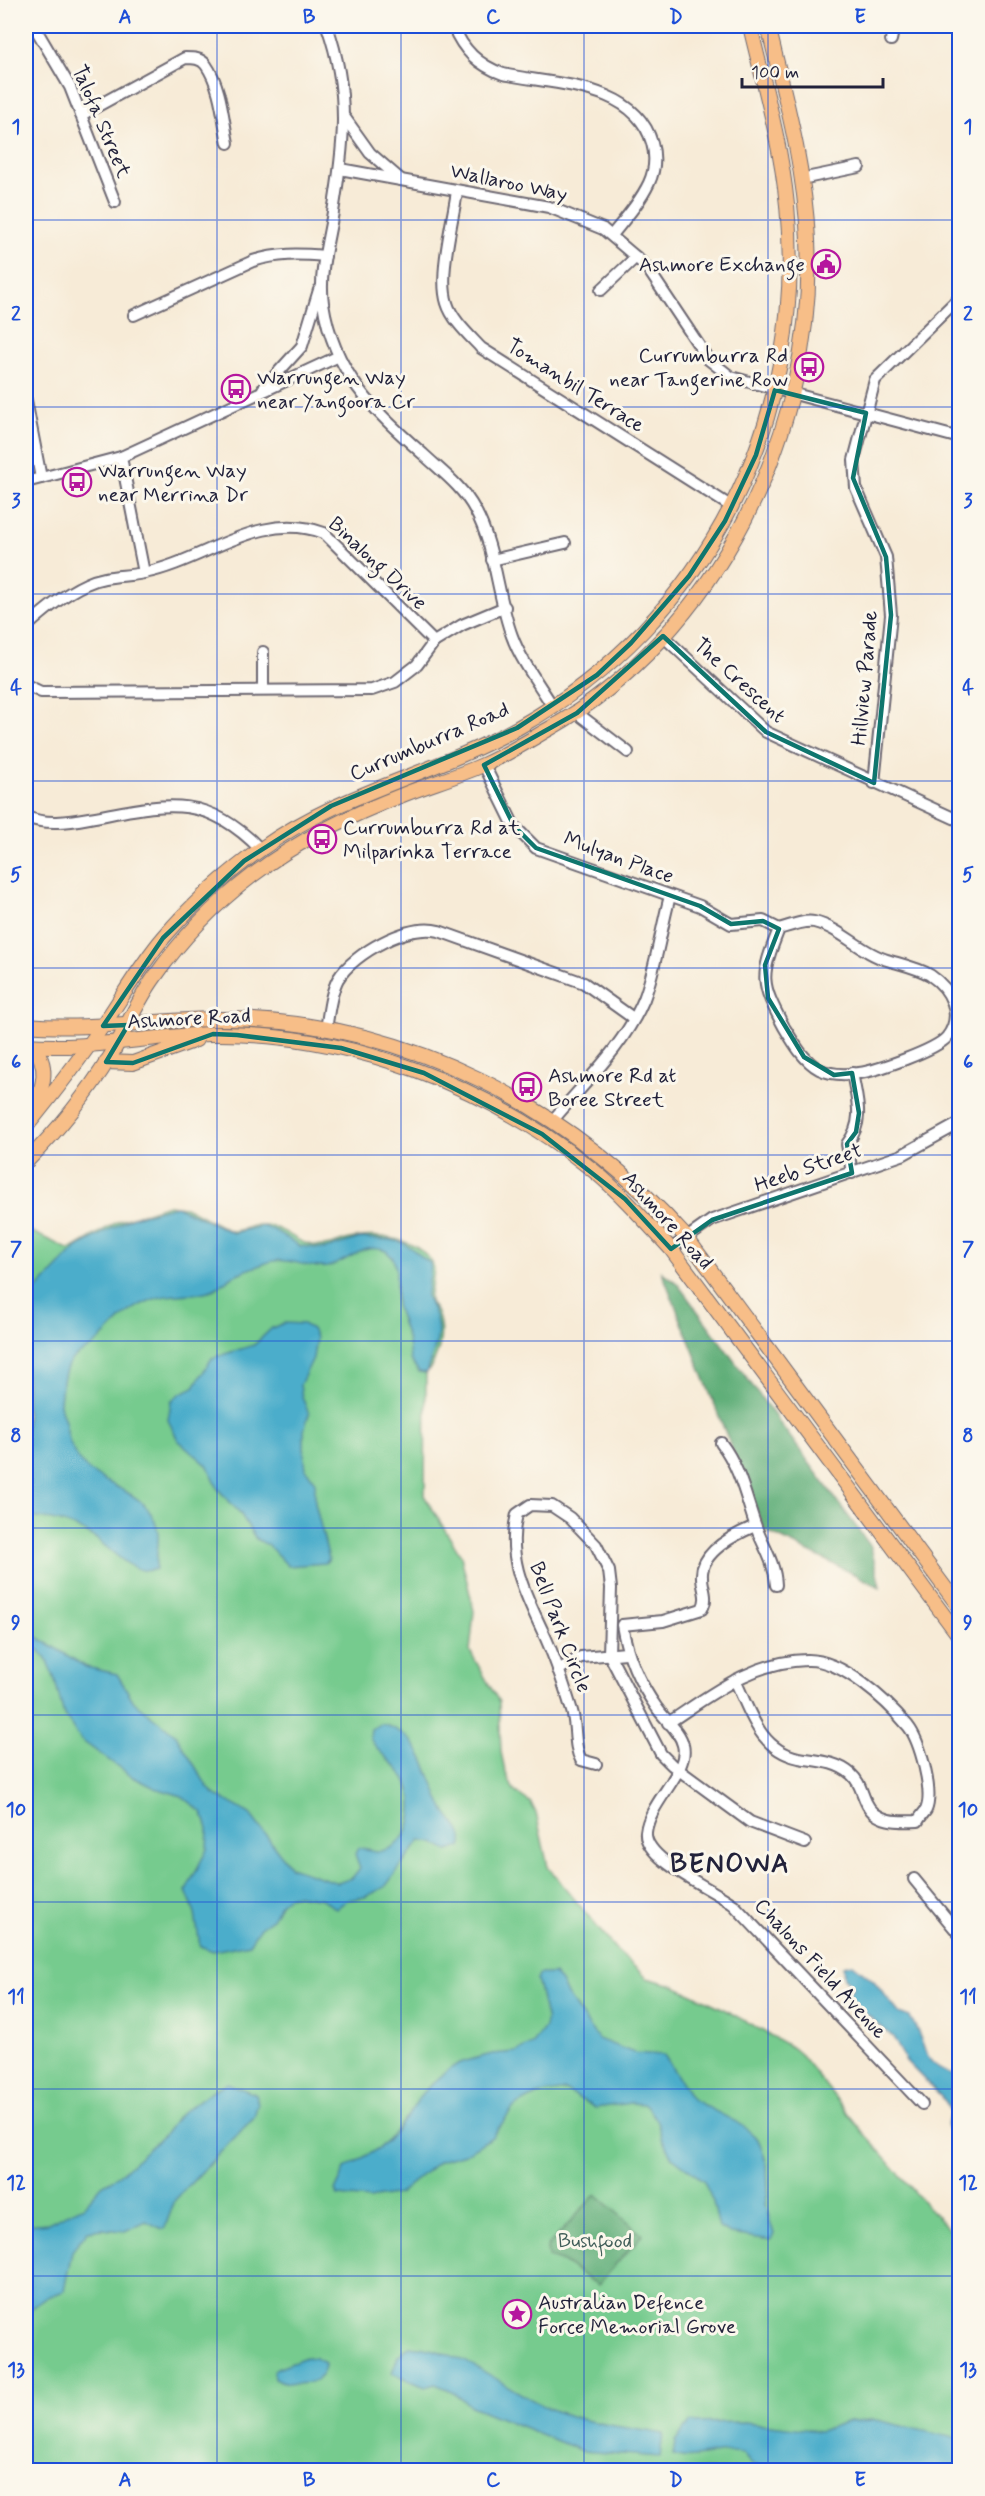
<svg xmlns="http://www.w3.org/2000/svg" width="985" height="2496" font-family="Mynerve,sans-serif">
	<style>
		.green { fill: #76cb8e; stroke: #4c7664; stroke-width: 1.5 }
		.forest { fill: #60af79; stroke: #41685a; stroke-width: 1.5 }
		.water { fill: #4cadcb; stroke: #376883; stroke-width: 1.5 }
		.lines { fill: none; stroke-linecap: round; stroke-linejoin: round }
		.minor-casing { stroke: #6d6872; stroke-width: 14 }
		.major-casing { stroke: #6d6872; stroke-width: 16 }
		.minor { stroke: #fff; stroke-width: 10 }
		.major { stroke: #f7be88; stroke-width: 14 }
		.marked { fill: none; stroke: #0f766e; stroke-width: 4.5; stroke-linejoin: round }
		.grid { fill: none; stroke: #1d4ed8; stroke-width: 1.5; stroke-opacity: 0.55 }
		.labels { text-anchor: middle; stroke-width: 6; stroke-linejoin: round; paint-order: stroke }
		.street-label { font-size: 21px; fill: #22223b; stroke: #fbf7ec }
		.poi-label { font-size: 21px; fill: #22223b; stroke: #fbf7ec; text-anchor: start }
		.park-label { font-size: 21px; fill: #3f5d58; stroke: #fbf7ec }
		.district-label { font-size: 27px; font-weight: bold; letter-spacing: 1.5px; fill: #22223b; stroke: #fbf7ec }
		.neatline { fill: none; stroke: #1d4ed8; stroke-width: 2 }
		.grid-label { font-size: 20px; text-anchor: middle; font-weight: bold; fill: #1d4ed8 }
	</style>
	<rect width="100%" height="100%" fill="#fbf7ec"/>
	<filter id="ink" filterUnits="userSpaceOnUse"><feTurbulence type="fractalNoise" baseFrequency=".0167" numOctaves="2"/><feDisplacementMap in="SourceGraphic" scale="12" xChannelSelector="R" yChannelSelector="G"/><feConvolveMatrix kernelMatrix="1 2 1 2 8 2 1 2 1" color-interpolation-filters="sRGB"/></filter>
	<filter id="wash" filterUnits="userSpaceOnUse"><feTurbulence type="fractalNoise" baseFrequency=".008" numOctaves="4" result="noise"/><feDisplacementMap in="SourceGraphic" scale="24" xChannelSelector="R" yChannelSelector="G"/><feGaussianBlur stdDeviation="1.35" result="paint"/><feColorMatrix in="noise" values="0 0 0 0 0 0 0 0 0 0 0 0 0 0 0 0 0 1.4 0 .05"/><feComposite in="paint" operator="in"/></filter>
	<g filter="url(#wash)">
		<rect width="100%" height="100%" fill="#f7ebd7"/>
		<path class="green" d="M 168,1205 L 185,1207 L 230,1231 C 244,1232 255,1221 270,1226 C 290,1231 297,1245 320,1246 C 334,1247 342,1239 355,1238 C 380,1234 415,1238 431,1261 C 439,1272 427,1289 430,1301 C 431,1305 435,1309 437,1313 C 445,1334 439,1357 426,1374 L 425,1497 L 461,1556 L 474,1611 L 470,1651 L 499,1702 L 501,1752 L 505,1771 L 514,1791 L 531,1803 L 536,1813 L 548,1867 L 617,1951 L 647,1978 L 673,1985 L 720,2007 L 793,2048 L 801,2055 L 862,2131 L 926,2205 L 959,2239 L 959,2470 L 26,2470 L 26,1229 L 70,1250 L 117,1222 Z"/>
		<g class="forest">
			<polygon points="662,1272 677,1283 871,1547 880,1587 764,1530"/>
			<polygon points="596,2194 642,2235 598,2285 561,2261 548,2257 547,2247"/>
		</g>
		<g class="water">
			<path d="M 176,1206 L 233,1233 L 262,1226 L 274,1230 L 300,1246 L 325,1249 L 360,1238 L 391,1240 L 404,1243 L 430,1263 C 433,1275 426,1284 427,1296 C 428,1304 434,1310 436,1318 C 442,1340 432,1353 426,1373 L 419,1372 L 410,1360 L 408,1341 L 396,1305 L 396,1269 L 393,1258 L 386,1251 C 363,1241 348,1263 327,1267 C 309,1269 291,1258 273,1261 C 271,1261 238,1273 235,1275 C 227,1279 221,1287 212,1290 C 194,1297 172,1292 154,1299 C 123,1310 117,1326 94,1345 C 85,1352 75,1353 69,1363 C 63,1373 61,1392 60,1403 C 60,1411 65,1418 66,1425 C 75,1496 143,1475 157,1528 C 161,1541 155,1556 156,1569 C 133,1578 109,1546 92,1536 C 75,1525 46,1516 26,1518 L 26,1301 L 77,1247 L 133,1217 Z"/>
			<polygon points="284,1323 303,1324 312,1329 316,1338 313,1358 300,1385 302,1397 309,1414 304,1430 304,1453 306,1469 315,1482 315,1503 329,1559 325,1563 288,1566 268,1545 256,1539 240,1513 218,1489 208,1466 178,1440 168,1420 171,1402 179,1394 194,1387 212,1358 254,1345 272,1328"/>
			<path d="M 26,1630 L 86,1667 L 117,1674 L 134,1702 L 176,1735 L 207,1786 L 214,1794 L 250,1814 L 290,1867 L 338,1883 L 352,1878 L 360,1868 L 355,1854 L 358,1848 C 365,1847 373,1852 381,1851 C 413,1845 420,1802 404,1777 C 395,1763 378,1754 370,1738 L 371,1729 L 381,1724 C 425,1735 426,1774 443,1807 C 449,1820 467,1831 461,1847 L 448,1851 L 434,1843 L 420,1841 L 385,1887 L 365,1897 L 347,1900 L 336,1909 L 322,1899 L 298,1895 L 288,1897 L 280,1904 L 272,1919 L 260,1927 L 249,1944 L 213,1951 L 200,1946 L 195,1913 L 186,1891 L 207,1849 L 208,1829 L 203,1813 L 182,1796 L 155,1788 L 131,1776 L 81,1740 L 64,1715 L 54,1677 L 46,1659 L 39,1650 L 26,1646 Z"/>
			<path d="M 853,1964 L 874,1981 L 899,2013 L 910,2017 C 930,2048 917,2064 959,2076 L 959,2130 L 949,2132 L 947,2126 L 950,2112 L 946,2102 L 906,2061 L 893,2037 L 858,2007 L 849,1994 L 853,1986 L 844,1978 L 843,1966 Z"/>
			<path d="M 540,1974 L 554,1974 L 561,1982 L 567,1995 L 598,2039 L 634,2053 L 664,2055 L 692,2099 L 742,2125 L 758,2139 L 767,2164 L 768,2193 L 765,2204 L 774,2234 L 771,2240 L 731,2234 L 719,2228 L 713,2202 L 704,2181 L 672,2157 L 662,2139 L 657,2121 L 648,2108 L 643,2104 L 631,2103 L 595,2108 L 565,2090 L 536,2095 L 514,2107 L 492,2137 L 465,2154 L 439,2161 L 399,2194 L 370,2199 L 338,2196 L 335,2191 L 345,2169 L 385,2144 L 407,2117 L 423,2092 L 448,2070 L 459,2063 L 492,2054 L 516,2052 L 533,2044 L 545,2027 L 547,2018 C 542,2007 542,1994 537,1980 Z"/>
			<polygon points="227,2083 255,2094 258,2103 254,2117 175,2200 165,2227 162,2229 146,2221 125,2231 101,2229 88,2231 72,2251 64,2291 48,2297 26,2312 26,2225 48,2223 84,2206 102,2185 119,2175 165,2134 178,2116 210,2092"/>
			<path d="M 409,2346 C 470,2351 499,2387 551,2409 C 586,2424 626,2427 663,2434 L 660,2457 L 582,2451 L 471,2406 L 450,2390 L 435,2384 L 425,2387 L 392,2373 L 398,2356 Z"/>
			<path d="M 306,2357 L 315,2358 L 325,2363 C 325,2389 289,2386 274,2378 L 273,2371 L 277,2368 Z"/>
			<path d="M 876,2420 L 959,2439 L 959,2470 L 773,2470 L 751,2464 L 742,2453 C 718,2448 696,2463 673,2455 L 675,2441 L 690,2423 L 745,2422 L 820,2431 L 849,2421 Z"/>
		</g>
	</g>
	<g filter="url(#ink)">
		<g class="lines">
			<g class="minor-casing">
				<g id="minor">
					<polyline points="34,26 70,87 115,202"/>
					<path d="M 327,26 C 351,94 344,148 332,218 C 327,245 319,275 323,303 C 334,373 372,409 423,454 C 441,471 463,487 475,510 C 496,548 497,596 512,636 C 521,661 539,684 553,707"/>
					<path d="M 453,26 C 463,50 478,65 503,74 C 553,85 635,83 652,143 C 656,157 655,170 649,183 C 640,202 625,219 612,235"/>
					<polyline points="891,40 894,26"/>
					<path d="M 81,115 L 185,58 C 193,58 201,58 206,65 C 221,86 223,119 228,143"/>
					<polyline points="345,118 370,153 400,179"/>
					<polyline points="340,169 549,207 603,229 636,257 648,269 708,359 731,377 960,438"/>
					<polyline points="801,179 859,167"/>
					<path d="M 457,191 C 453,221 438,275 447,303 C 452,320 470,336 481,348 L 732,507"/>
					<polyline points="601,290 636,257"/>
					<path d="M 134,315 L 253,261 C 278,253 299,254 325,256"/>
					<polyline points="263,389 302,346 319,290"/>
					<polyline points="26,400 41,478"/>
					<polyline points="121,457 144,573"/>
					<polyline points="26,482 121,457 337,357"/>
					<polyline points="492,560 565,543"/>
					<path d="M 26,627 C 44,611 64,594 86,584 C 104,575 124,577 144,573 C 205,561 260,509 324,533 L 434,642"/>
					<polyline points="663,636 766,732 960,821"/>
					<polyline points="263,652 263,689"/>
					<polyline points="26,685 41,692 372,690 395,682 417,665 434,642 462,625 505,607"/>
					<polyline points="577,713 628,752"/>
					<path d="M 484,765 L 514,826 L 536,848 L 700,906 L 731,924 L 763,921 L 779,929 C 789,926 804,920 814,922 C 841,928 861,953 887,960 C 900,964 918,968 930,975 C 951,989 964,1015 947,1037 C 936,1050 876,1071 859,1073 C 845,1075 831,1075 819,1069 C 803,1060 793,1042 784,1027 C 760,982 760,977 779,929"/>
					<polyline points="874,783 891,615 886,557 856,488 854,460 875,380 960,297"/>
					<path d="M 26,817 C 46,825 68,822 89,818 C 162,805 203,790 260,849"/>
					<path d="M 326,1029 C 329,1013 330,994 338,979 C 354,953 408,923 439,931 L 584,983 L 633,1018"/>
					<path d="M 553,1120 C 585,1082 625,1045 644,999 C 656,967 661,929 670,896"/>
					<path d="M 852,1173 L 847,1144 C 865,1121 857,1100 852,1073"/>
					<polyline points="671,1249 712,1220 902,1155 960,1123"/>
					<path d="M 721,1443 C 740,1468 745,1495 755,1524 C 762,1545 775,1561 776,1585"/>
					<path d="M 755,1526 C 736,1534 700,1552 702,1577 C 702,1589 709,1597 702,1609 L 663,1621 L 622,1625 C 627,1655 639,1683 657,1708 C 665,1720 680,1731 683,1745 C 690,1771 649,1802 646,1832 C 643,1860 714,1889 734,1905 L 922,2104"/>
					<polyline points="558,1670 581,1657 626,1653"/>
					<path d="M 668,1723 C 712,1694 753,1661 807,1660 C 842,1659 887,1701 908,1726 C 920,1741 934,1792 926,1810 C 924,1813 920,1817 918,1821 C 899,1822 875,1823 866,1802 C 861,1791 860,1782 851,1774 C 836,1761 817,1761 799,1758 C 759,1750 750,1711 735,1680"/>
					<path d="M 596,1764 L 581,1760 C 573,1745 577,1727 572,1711 C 564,1685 555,1657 543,1632 C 525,1593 506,1558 517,1514 L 530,1505 L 552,1506 L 570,1518 L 596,1545 L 609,1571 L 611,1588 L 609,1654 L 661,1754 L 672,1765 L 750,1822 L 805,1843"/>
					<polyline points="914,1879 960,1935"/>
				</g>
			</g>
			<g class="major-casing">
				<g id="major">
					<path d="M 26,1025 C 94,1031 161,1018 229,1019 C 407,1022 568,1105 686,1237 L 960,1608"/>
					<path d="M 26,1045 C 88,1050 149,1036 211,1034 C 350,1032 487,1085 594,1171 C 622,1194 646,1222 671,1249 L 960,1637"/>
					<path d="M 33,1046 C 51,1067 42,1088 34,1112"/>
					<polyline points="106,1062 133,1063 196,1040"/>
					<path d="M 26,1127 C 52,1095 78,1062 101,1028 C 122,998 140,965 164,937 C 192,904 226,874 261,849 C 342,791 434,775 519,727 C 707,621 808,419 787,205 C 781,144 764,85 750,26"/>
					<path d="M 26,1162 C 58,1130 86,1096 110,1057 C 125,1031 136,1003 154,978 C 181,939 215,904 253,875 C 300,839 351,815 405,794 C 431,784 458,776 483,765 C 506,755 528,741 549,729 C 716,635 817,429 808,240 C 805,168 785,96 768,26"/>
				</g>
			</g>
			<use href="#minor" class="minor"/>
			<use href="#major" class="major"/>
		</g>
	</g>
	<path class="marked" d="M 775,390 L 866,413 L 853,478 L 886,557 L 891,615 L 874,783 L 766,732 L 663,636 L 577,713 L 484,765 L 514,826 L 536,848 L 700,906 L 731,924 L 763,921 L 779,929 L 765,965 L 768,998 L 804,1057 L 834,1075 L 852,1073 L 859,1113 L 856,1132 L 847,1144 L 852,1173 L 712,1220 L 671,1249 L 625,1199 L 542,1134 L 424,1073 L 341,1048 L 237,1035 L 213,1034 L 133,1063 L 106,1062 L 128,1025 L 103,1026 L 163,938 L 244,861 L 331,806 L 517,728 L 597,675 L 631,643 L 689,576 L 725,521 L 756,455 Z"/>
	<path class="grid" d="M 217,26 L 217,2470M 401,26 L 401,2470M 584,26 L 584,2470M 768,26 L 768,2470M 26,220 L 960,220M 26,407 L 960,407M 26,594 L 960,594M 26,781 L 960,781M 26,968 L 960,968M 26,1155 L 960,1155M 26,1341 L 960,1341M 26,1528 L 960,1528M 26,1715 L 960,1715M 26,1902 L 960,1902M 26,2089 L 960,2089M 26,2276 L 960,2276"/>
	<defs>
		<g id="civic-ring" transform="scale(1.5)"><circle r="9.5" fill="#fbf7ec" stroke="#b5179e" stroke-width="1.5"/><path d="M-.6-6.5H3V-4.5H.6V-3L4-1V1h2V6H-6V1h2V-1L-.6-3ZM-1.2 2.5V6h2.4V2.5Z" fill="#b5179e"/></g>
		<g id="bus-ring" transform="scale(1.5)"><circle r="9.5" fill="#fbf7ec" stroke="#b5179e" stroke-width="1.5"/><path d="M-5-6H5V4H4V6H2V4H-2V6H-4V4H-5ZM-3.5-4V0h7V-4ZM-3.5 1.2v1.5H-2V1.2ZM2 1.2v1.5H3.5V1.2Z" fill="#b5179e"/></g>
		<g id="sight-ring" transform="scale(1.5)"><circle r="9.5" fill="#fbf7ec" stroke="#b5179e" stroke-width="1.5"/><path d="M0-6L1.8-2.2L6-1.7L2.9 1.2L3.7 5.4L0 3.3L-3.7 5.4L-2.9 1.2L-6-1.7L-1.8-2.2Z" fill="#b5179e"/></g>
	</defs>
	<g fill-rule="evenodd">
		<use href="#civic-ring" x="826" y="264"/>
		<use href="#bus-ring" x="809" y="367"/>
		<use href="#bus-ring" x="236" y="389"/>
		<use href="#bus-ring" x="77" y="482"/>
		<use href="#bus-ring" x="322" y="839"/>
		<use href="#bus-ring" x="527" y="1087"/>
		<use href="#sight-ring" x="517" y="2314"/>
	</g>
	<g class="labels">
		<g class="street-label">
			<text transform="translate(102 121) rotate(67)" y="7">Talofa Street</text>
			<text transform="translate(509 182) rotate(12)" y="7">Wallaroo Way</text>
			<text transform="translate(576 385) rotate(32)" y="7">Tomanbil Terrace</text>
			<text transform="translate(378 563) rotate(43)" y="7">Binalong Drive</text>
			<text transform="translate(864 678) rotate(-85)" y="7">Hillview Parade</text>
			<text transform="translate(740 680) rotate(42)" y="7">The Crescent</text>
			<text transform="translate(429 741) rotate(-23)" y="7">Currumburra Road</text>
			<text transform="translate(619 857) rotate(20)" y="7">Mulyan Place</text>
			<text transform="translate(189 1018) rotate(-3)" y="7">Ashmore Road</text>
			<text transform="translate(808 1167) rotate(-19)" y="7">Heeb Street</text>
			<text transform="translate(668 1220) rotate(48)" y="7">Ashmore Road</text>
			<text transform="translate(561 1627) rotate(69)" y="7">Bell Park Circle</text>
			<text transform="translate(821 1968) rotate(47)" y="7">Chalons Field Avenue</text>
		</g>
		<g class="poi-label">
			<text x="805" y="271" text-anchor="end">Ashmore Exchange</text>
			<text x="788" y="362" text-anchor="end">Currumburra Rd<tspan x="788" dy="24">near Tangerine Row</tspan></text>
			<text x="257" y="384">Warrungen Way<tspan x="257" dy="24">near Yangoora Cr</tspan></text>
			<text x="98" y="477">Warrungen Way<tspan x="98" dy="24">near Merrina Dr</tspan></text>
			<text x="343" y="834">Currumburra Rd at<tspan x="343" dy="24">Milparinka Terrace</tspan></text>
			<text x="548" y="1082">Ashmore Rd at<tspan x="548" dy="24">Boree Street</tspan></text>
			<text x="538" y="2309">Australian Defence<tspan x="538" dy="24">Force Memorial Grove</tspan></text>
		</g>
		<g class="park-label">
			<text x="595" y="2247">Bushfood</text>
		</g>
		<g class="district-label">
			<text x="730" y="1872">BENOWA</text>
		</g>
	</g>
	<rect width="985" height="2496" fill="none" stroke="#fbf7ec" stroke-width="66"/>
	<path d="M742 78v9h141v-9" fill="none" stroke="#22223b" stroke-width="3"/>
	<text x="751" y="78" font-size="18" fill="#22223b" stroke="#fbf7ec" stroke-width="4.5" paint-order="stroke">100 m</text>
	<rect x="33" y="33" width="919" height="2430" class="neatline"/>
	<g class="grid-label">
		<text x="125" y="23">A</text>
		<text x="309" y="23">B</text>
		<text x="493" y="23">C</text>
		<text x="676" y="23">D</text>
		<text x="860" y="23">E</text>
		<text x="16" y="133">1</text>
		<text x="968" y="133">1</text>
		<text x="16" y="320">2</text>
		<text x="968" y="320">2</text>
		<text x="16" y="507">3</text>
		<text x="968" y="507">3</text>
		<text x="16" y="694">4</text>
		<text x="968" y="694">4</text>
		<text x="16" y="881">5</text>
		<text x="968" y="881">5</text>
		<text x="16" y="1068">6</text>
		<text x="968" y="1068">6</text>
		<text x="16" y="1255">7</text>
		<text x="968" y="1255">7</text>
		<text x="16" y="1442">8</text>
		<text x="968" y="1442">8</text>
		<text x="16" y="1629">9</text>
		<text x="968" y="1629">9</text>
		<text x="16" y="1816">10</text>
		<text x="968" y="1816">10</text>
		<text x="16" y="2003">11</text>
		<text x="968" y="2003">11</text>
		<text x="16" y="2189">12</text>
		<text x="968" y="2189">12</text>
		<text x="16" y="2376">13</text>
		<text x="968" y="2376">13</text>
		<text x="125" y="2486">A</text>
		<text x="309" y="2486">B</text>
		<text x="493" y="2486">C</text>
		<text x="676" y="2486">D</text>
		<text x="860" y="2486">E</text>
	</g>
</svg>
